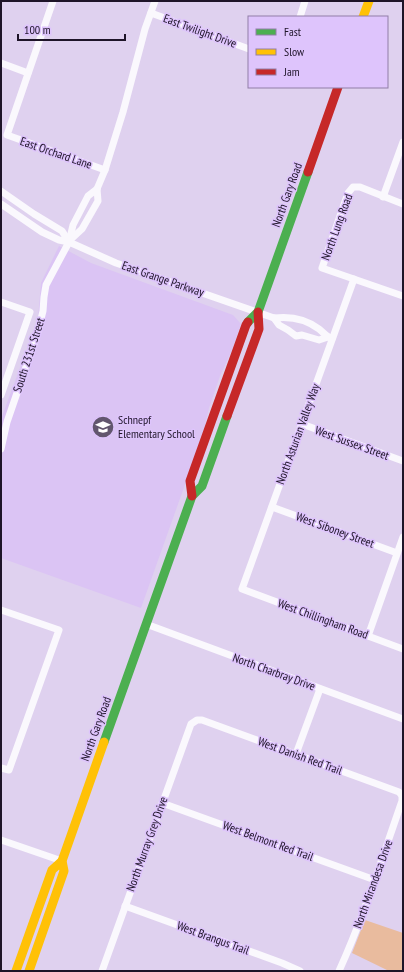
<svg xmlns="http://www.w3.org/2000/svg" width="404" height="972" font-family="'PT Sans Narrow',sans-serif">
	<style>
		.built { fill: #dbc4f4 }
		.green { fill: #e9bb9e }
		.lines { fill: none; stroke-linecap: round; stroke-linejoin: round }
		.street { stroke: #faf8fd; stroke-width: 7 }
		.fast { stroke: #4caf50; stroke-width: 9 }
		.slow { stroke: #ffc107; stroke-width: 9 }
		.jam { stroke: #c62828; stroke-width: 9 }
		.labels { text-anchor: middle; stroke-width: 3; stroke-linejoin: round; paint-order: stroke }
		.street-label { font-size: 12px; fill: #1e1428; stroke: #dec4fc }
		.poi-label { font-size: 12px; fill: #1e1428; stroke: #dec4fc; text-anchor: start }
	</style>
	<rect width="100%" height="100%" fill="#dfd1ef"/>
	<polygon class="built" points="59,246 91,263 233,315 241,324 232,350 220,376 209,408 203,434 141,608 1,558 1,419 38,319 41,283"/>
	<polygon class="green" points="365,920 403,933 403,971 389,971 352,953"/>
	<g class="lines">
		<g class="street">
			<polyline points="53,1 7,135 105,170"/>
			<polyline points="151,13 249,49"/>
			<polyline points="300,17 305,1"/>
			<polyline points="1,63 28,73"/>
			<polyline points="1,191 34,214 62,231 69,242"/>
			<polyline points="383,197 403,142"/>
			<path d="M 1,204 L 42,232 L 59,240 L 69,242 L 116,263 L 274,318 C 290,316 306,319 319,329 C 324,333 327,337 332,339"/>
			<polyline points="403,204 360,187 353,187 348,193 322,268 403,296"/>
			<polyline points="69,241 82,229 98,201 97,189 105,170 123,112 145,29 155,1"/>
			<polyline points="354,279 242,589 403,649"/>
			<polyline points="1,302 30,312 1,395"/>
			<polyline points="274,318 279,325 288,330 296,336 302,335 319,340 328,337"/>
			<polyline points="302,424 403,461"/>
			<polyline points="1,449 7,422 37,335 43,311 44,297 46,285 69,242 73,225 88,196 97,189"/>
			<polyline points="272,507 397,553"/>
			<polyline points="1,610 59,630 9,770 1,768"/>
			<polyline points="146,624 403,719"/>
			<polyline points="368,636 403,537"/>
			<polyline points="296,754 320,689"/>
			<polyline points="162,803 375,880"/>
			<polyline points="1,840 62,861"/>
			<polyline points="125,906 282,963 300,971"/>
			<path d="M 102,971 L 191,724 L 197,720 L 202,720 L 399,792 L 402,796 L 402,801 C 382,858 364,916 339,971"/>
		</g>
		<g class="fast">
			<polyline points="248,322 258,312 308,172"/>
			<polyline points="104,742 192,496 202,486 227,416"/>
		</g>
		<g class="slow">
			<polyline points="363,17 369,1"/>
			<polyline points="16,971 52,870 62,861"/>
			<polyline points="29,971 64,871 62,861 104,742"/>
		</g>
		<g class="jam">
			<polyline points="308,172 338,87"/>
			<polyline points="227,416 259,329 258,312"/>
			<polyline points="192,496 190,481 246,325 248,322"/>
		</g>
	</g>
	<defs>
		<g id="school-disc" transform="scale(1.15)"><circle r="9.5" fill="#62566e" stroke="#dec4fc"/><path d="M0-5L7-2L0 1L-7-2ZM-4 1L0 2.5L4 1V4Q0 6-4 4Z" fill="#fff"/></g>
	</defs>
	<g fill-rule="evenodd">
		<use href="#school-disc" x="103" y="427"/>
	</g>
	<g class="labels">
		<g class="street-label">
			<text transform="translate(200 31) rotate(20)" y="4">East Twilight Drive</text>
			<text transform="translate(56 153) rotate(19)" y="4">East Orchard Lane</text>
			<text transform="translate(287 195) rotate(-70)" y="4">North Gary Road</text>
			<text transform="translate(337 227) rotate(-70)" y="4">North Lung Road</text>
			<text transform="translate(163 279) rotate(19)" y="4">East Grange Parkway</text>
			<text transform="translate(29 355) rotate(-72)" y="4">South 231st Street</text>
			<text transform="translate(298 434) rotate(-70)" y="4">North Asturian Valley Way</text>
			<text transform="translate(352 443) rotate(20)" y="4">West Sussex Street</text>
			<text transform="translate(335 530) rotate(20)" y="4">West Siboney Street</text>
			<text transform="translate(323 619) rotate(20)" y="4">West Chillingham Road</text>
			<text transform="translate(274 672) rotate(20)" y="4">North Charbray Drive</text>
			<text transform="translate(96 729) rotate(-70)" y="4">North Gary Road</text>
			<text transform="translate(300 756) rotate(20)" y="4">West Danish Red Trail</text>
			<text transform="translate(268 841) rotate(20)" y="4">West Belmont Red Trail</text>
			<text transform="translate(147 844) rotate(-70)" y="4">North Murray Grey Drive</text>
			<text transform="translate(373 884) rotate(-70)" y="4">North Mirandesa Drive</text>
			<text transform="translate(213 938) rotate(20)" y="4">West Brangus Trail</text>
		</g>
		<g class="poi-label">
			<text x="118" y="424">Schnepf<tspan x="118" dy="14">Elementary School</tspan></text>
		</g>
	</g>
	<rect width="404" height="972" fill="none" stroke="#1e1428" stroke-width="4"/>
	<rect x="248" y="16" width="140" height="72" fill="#dec4fc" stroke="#917ea7"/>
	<rect x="256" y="29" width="20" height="6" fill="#4caf50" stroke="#917ea7"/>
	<text x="284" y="36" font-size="12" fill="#1e1428">Fast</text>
	<rect x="256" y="49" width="20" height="6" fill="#ffc107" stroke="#917ea7"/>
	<text x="284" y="56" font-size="12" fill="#1e1428">Slow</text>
	<rect x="256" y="69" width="20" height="6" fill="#c62828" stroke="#917ea7"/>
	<text x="284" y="76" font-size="12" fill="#1e1428">Jam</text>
	<path d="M18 34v6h107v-6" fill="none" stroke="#1e1428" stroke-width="2"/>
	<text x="24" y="34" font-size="12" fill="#1e1428" stroke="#dec4fc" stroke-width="3" paint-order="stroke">100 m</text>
</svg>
